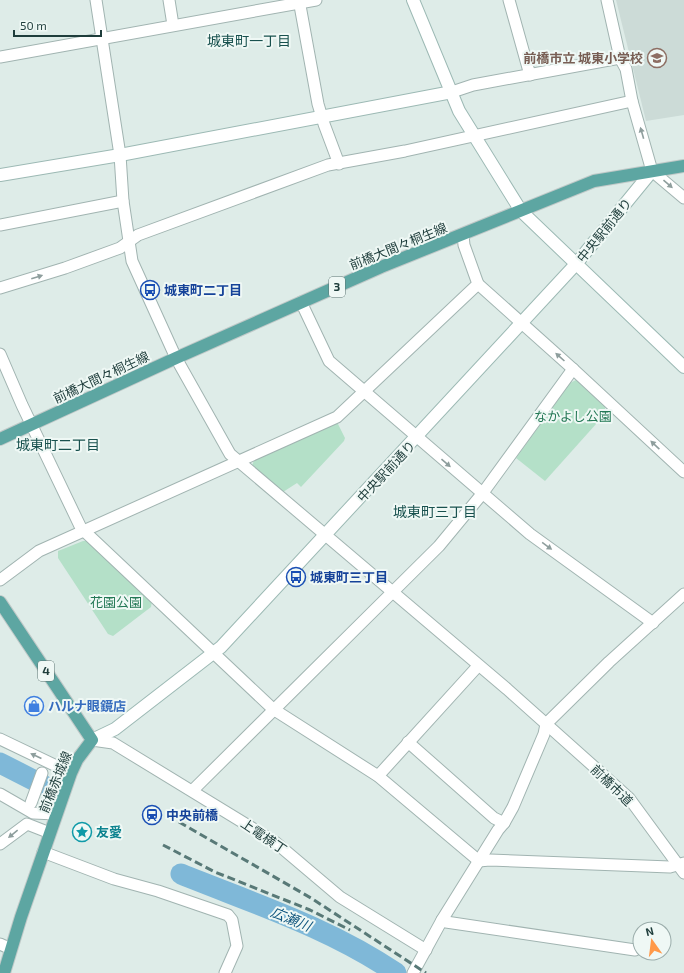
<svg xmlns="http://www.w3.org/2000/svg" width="684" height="973" font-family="'Exo 2','Noto Sans JP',sans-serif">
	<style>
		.built { fill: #ccdbd7 }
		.green { fill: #b4e0c8 }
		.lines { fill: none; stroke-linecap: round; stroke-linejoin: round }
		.river { stroke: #7fb8d8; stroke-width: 21 }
		.street-casing { stroke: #a1b4b1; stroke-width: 13 }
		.secondary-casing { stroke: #9cb9b4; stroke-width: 14 }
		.primary-casing { stroke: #c0c9c8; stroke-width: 14 }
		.street { stroke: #fff; stroke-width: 11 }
		.secondary { stroke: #fff; stroke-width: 12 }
		.primary { stroke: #5da6a2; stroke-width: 12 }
		.rail { stroke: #587977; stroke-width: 3; stroke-dasharray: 8 4; stroke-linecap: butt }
		.oneway { fill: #8e9e9d }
		.labels { text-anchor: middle; stroke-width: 4; stroke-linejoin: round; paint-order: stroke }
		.shield { fill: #eff8f5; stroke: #5d7573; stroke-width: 1 }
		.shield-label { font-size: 12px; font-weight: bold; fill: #1e3d3b }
		.education-label { font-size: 13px; font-weight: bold; fill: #785e54; stroke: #eff8f5; text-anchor: end }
		.street-label { font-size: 13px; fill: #1e3d3b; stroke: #eff8f5 }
		.transit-label { font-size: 13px; font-weight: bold; fill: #164399; stroke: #eff8f5; text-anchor: start }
		.park-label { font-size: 13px; fill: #237855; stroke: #eff8f5 }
		.shop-label { font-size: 13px; font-weight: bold; fill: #366cbe; stroke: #eff8f5; text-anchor: start }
		.culture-label { font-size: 13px; font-weight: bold; fill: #0d838f; stroke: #eff8f5; text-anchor: start }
		.neighbourhood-label { font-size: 14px; fill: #18514e; stroke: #eff8f5 }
		.water-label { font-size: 14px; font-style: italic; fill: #12577f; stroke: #eff8f5 }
	</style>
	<rect width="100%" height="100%" fill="#deece8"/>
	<polygon class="built" points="616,0 684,0 684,115 646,121"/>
	<g class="green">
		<polygon points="576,380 605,407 605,414 545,481 516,458 570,383"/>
		<polygon points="334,423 338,424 345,438 344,441 301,487 297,483 283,492 252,466 254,460"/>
		<polygon points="83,541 87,541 152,601 151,607 113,636 108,634 58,558 58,551"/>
	</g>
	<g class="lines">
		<g class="river">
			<polyline points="0,763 43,785"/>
			<path d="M 181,874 C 255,904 330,928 396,973"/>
		</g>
		<g class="street-casing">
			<g id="street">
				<polyline points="96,0 120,155 123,201 132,261 176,358 230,454 507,689 629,798 684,873"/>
				<polyline points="169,0 173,25"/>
				<polyline points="299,0 318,104 324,124 339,164"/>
				<polyline points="509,0 530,75"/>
				<polyline points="0,57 316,0"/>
				<polyline points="620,58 626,69 632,101 652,171 684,198"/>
				<polyline points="452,92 473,85 620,58 607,0"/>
				<polyline points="0,225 123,201"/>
				<polyline points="478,284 573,369 684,472"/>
				<polyline points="0,288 65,268 120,248 138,235 328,165 405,151 632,101"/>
				<polyline points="301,302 329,361 530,534 653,623"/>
				<polyline points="0,354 22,405 81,528 273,709 378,776 479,861 490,860 670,867 684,863"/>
				<polyline points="0,580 39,551 337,417 478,284 464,245 463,235"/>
				<polyline points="0,739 71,773"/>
				<polyline points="92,740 113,743 275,842 340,897 426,950"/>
				<polyline points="408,742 494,818 504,823"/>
				<polyline points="378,776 478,666"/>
				<polyline points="193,790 439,546 482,494 573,369"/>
				<polyline points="0,794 33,813 56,814"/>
				<polyline points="31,803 42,773"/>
				<polyline points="0,844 27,824 50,833"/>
				<polyline points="43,852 114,879 158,891 228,915 232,920 237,946 225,973"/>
				<polyline points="442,920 446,922 635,950"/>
				<polyline points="0,944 11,949"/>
				<polyline points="413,973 442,920 498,830 504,823 513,807 544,734 546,724 609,662 684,594"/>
			</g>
		</g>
		<g class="secondary-casing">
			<g id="secondary">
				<polyline points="413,0 459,111 521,211 684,367"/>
				<polyline points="0,175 120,155 452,92"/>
				<polyline points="92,740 115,729 221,647 576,264 652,171"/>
			</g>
		</g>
		<g class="primary-casing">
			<g id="primary">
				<polyline points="0,439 176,358 381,267 594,181 684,166"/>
				<polyline points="0,602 92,740 77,760 71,773 21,917 4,973"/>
			</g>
		</g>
		<use href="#street" class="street"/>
		<use href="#secondary" class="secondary"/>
		<use href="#primary" class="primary"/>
		<g class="rail">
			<polyline points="179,822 311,898 426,973"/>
			<polyline points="163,845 215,872 310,910 350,930"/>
		</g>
	</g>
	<defs><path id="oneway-solid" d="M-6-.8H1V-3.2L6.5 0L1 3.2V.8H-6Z"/></defs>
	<g class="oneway">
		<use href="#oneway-solid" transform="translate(642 133) rotate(-106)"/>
		<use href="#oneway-solid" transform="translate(668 184) rotate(41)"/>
		<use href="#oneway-solid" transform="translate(37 277) rotate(-17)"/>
		<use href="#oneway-solid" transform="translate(560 357) rotate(-138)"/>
		<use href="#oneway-solid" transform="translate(655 445) rotate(-137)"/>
		<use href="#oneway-solid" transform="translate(446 463) rotate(41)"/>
		<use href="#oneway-solid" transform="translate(547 546) rotate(36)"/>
		<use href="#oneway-solid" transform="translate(36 756) rotate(-155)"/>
		<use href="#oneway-solid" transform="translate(13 834) rotate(141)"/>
	</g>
	<defs>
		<g id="school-ring" transform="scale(1)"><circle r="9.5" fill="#eff8f5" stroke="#8d6e63" stroke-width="1.5"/><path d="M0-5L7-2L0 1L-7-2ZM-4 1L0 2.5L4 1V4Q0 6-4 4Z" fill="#8d6e63"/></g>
		<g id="bus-ring" transform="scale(1)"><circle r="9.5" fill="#eff8f5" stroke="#1a4fb4" stroke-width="1.5"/><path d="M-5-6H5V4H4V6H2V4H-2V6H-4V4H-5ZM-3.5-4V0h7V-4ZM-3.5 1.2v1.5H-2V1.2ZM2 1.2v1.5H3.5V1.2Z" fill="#1a4fb4"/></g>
		<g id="shop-ring" transform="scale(1)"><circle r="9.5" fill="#eff8f5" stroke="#3f7fe0" stroke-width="1.5"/><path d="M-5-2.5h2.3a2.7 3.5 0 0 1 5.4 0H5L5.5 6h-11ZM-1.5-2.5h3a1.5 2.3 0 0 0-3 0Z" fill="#3f7fe0"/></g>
		<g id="station-ring" transform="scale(1)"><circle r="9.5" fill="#eff8f5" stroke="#1a4fb4" stroke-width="1.5"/><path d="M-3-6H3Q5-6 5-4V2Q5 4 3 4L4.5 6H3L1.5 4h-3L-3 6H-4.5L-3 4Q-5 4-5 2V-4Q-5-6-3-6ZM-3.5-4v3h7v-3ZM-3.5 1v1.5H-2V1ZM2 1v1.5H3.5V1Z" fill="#1a4fb4"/></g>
		<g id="sight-ring" transform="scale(1)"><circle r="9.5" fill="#eff8f5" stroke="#0f9aa8" stroke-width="1.5"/><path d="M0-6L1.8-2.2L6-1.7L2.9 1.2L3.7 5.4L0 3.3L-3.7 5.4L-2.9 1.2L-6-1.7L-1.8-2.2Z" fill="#0f9aa8"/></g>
	</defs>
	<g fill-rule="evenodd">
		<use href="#school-ring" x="657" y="58"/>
		<use href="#bus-ring" x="150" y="290"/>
		<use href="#bus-ring" x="296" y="577"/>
		<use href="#shop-ring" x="34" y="706"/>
		<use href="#station-ring" x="152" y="815"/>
		<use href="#sight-ring" x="82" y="832"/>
	</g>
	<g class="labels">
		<g class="shield">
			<rect x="329" y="277" width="16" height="20" rx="3"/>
			<rect x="38" y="661" width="16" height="20" rx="3"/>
		</g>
		<g class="shield-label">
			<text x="337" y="291">3</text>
			<text x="46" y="675">4</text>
		</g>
		<g class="education-label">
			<text x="643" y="63">前橋市立 城東小学校</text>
		</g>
		<g class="street-label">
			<text transform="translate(604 230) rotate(-51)" y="5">中央駅前通り</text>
			<text transform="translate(398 246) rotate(-22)" y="5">前橋大間々桐生線</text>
			<text transform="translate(101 377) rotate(-25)" y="5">前橋大間々桐生線</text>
			<text transform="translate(386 471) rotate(-47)" y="5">中央駅前通り</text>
			<text transform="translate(55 782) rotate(-68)" y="5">前橋赤城線</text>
			<text transform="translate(612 785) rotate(44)" y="5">前橋市道</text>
			<text transform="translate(264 836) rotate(34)" y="5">上電横丁</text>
		</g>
		<g class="transit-label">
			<text x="164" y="295">城東町二丁目</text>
			<text x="310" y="582">城東町三丁目</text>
			<text x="166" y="820">中央前橋</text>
		</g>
		<g class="park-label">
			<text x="573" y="421">なかよし公園</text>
			<text x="116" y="607">花園公園</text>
		</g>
		<g class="shop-label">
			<text x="48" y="711">ハルナ眼鏡店</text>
		</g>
		<g class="culture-label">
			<text x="96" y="837">友愛</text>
		</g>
		<g class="neighbourhood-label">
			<text x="249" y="46">城東町一丁目</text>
			<text x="58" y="450">城東町二丁目</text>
			<text x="435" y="517">城東町三丁目</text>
		</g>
		<g class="water-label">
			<text transform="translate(291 919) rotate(22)" y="5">広瀬川</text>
		</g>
	</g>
	<g transform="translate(652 941) rotate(346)"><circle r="19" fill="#eff8f5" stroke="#9badab"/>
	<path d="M0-3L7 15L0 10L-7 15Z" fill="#ff9949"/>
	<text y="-6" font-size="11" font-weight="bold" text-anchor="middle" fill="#1e3d3b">N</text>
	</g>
	<path d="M14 30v6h87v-6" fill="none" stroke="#1e3d3b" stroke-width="2"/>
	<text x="20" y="30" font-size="12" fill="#1e3d3b" stroke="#eff8f5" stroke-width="3" paint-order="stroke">50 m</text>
</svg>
